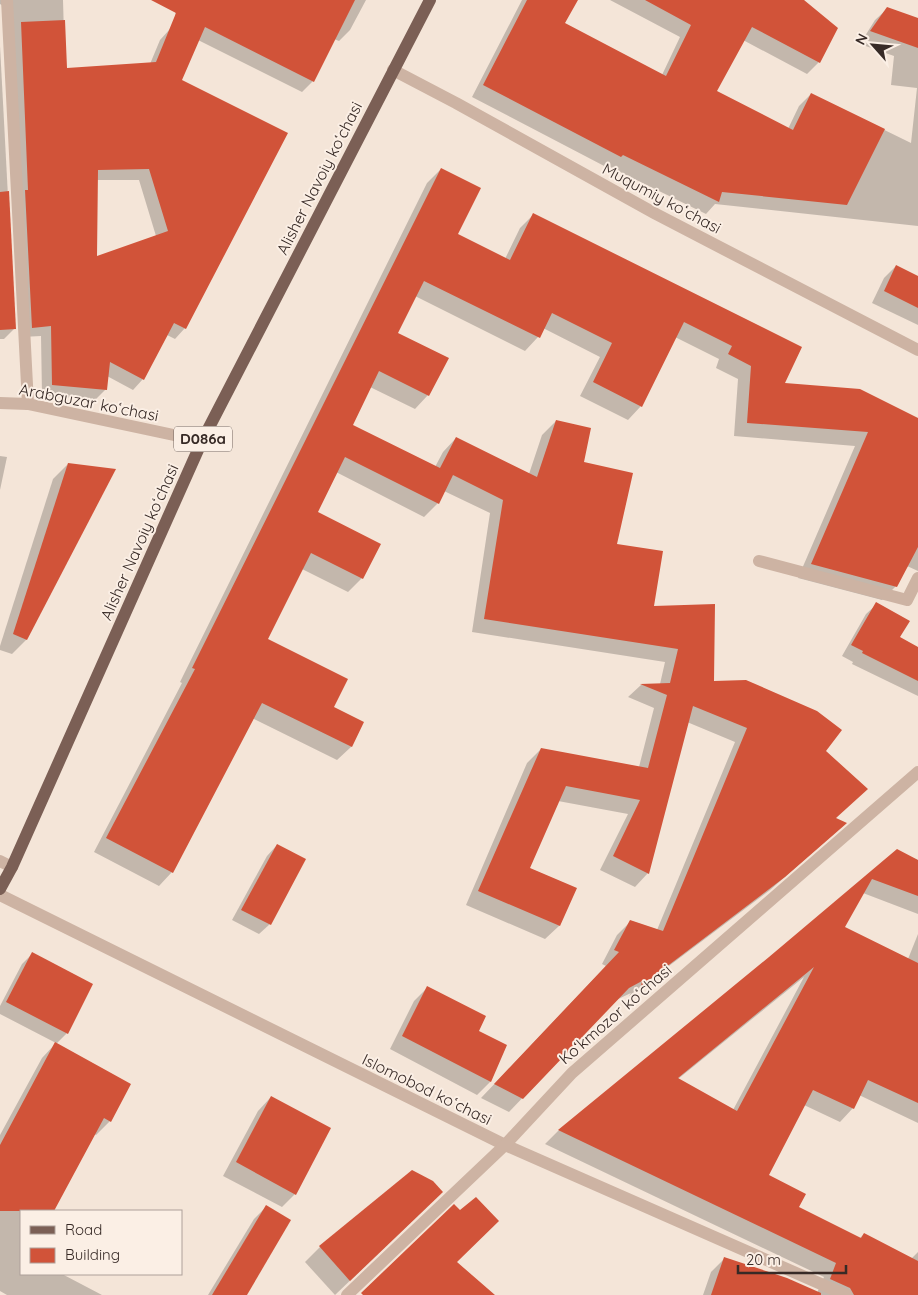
<svg xmlns="http://www.w3.org/2000/svg" width="918" height="1295" font-family="Quicksand,sans-serif">
	<style>
		.shadow { fill: #0003; fill-rule: evenodd }
		.building { fill: #d15339; fill-rule: evenodd }
		.lines { fill: none; stroke-linecap: round; stroke-linejoin: round }
		.minor { stroke: #cdb3a3; stroke-width: 12 }
		.primary { stroke: #7b5f55; stroke-width: 12 }
		.labels { text-anchor: middle; stroke-width: 4; stroke-linejoin: round; paint-order: stroke }
		.shield { fill: #fbefe5; stroke: #72655f; stroke-width: 1 }
		.shield-label { font-size: 15px; font-weight: bold; fill: #372a26 }
		.street-label { font-size: 16px; fill: #372a26; stroke: #fbefe5 }
	</style>
	<rect width="100%" height="100%" fill="#f4e5d8"/>
	<g class="shadow">
		<path d="M 0,0 L 63,0 L 65,69 L 150,64 L 160,40 L 170,29 L 176,29 L 175,0 L 366,0 L 350,30 L 339,41 L 334,39 L 313,81 L 302,92 L 198,40 L 181,80 L 185,328 L 175,339 L 167,335 L 143,379 L 133,390 L 107,376 L 106,389 L 95,400 L 42,395 L 41,336 L 22,337 L 3,6 L 0,4 ZM 96,180 L 139,180 L 156,236 L 96,258 Z"/>
		<polygon points="522,0 576,0 564,24 662,75 680,37 610,0 805,0 803,1 819,62 807,74 743,40 715,92 788,129 799,106 811,94 911,143 917,88 891,85 894,56 860,44 875,20 888,8 918,19 918,226 715,204 706,214 610,167 608,168 472,97"/>
		<polygon points="0,46 15,328 4,339 0,339"/>
		<polygon points="441,169 457,235 505,259 520,228 533,215 801,348 783,384 918,419 918,571 907,566 896,586 882,600 798,578 855,446 734,436 738,379 716,368 719,359 675,337 641,406 628,420 580,396 600,357 543,328 538,337 525,351 415,296 397,333 428,395 415,409 370,387 351,425 435,467 443,452 456,438 529,474 542,435 556,421 583,463 616,545 653,607 713,682 824,751 835,819 845,824 770,890 629,996 631,993 616,1000 509,1112 481,1098 606,966 602,964 617,935 631,921 657,930 735,742 687,722 648,873 635,887 600,870 628,814 558,801 529,868 575,888 559,926 545,939 466,905 527,763 541,749 639,767 654,708 628,697 641,685 660,684 665,662 472,632 490,513 444,491 438,503 424,517 336,472 316,513 362,578 348,592 302,569 267,640 332,708 362,723 351,747 337,760 252,718 172,872 159,886 94,852 182,683 180,682 427,183"/>
		<polygon points="896,266 918,277 918,325 872,303 884,278"/>
		<polygon points="0,456 7,457 0,490"/>
		<polygon points="68,464 26,640 12,654 0,650 0,646 53,479"/>
		<polygon points="877,604 898,638 918,648 918,696 852,664 853,662 842,656 866,614"/>
		<polygon points="277,845 270,924 259,934 232,920 267,856"/>
		<path d="M 897,851 L 918,860 L 918,914 L 863,893 L 843,928 L 908,959 L 918,934 L 918,1123 L 859,1095 L 853,1108 L 840,1122 L 804,1105 L 767,1175 L 797,1207 L 859,1239 L 864,1234 L 911,1259 L 918,1252 L 918,1295 L 703,1295 L 711,1272 L 724,1259 L 817,1293 L 824,1277 L 545,1144 L 558,1131 L 770,958 ZM 804,977 L 733,1110 L 678,1079 Z"/>
		<polygon points="32,954 67,1033 56,1044 110,1121 96,1135 94,1134 52,1211 21,1211 21,1274 62,1274 102,1295 7,1295 0,1291 0,1135 42,1058 56,1043 0,1014 0,1006 22,964"/>
		<polygon points="427,988 477,1032 506,1046 490,1082 477,1095 390,1049 414,1001"/>
		<polygon points="271,1097 295,1194 282,1207 223,1176 258,1111"/>
		<polygon points="412,1172 427,1207 335,1295 305,1262 320,1247"/>
		<polygon points="266,1207 245,1295 208,1295 254,1219"/>
	</g>
	<g class="building">
		<path d="M 151,0 L 355,0 L 314,82 L 205,27 L 182,80 L 288,133 L 186,329 L 174,323 L 144,380 L 110,362 L 107,390 L 52,385 L 51,326 L 32,328 L 25,190 L 28,190 L 21,22 L 65,20 L 67,68 L 156,62 L 176,13 ZM 149,169 L 168,231 L 97,256 L 98,170 Z"/>
		<polygon points="527,0 578,0 565,23 666,76 691,25 645,0 804,0 838,28 820,63 752,27 717,91 793,130 811,93 885,129 847,205 722,192 719,202 623,155 621,157 483,85"/>
		<polygon points="887,7 918,18 918,48 870,31"/>
		<polygon points="441,168 481,188 458,234 510,260 533,213 802,347 785,383 860,389 918,418 918,547 897,587 811,564 868,432 747,423 751,366 728,354 732,346 684,322 642,407 593,382 612,343 552,313 540,338 424,281 398,333 449,358 429,396 379,371 353,425 440,468 456,437 537,477 556,420 591,428 584,462 633,473 617,544 663,551 654,606 715,604 714,681 746,680 817,711 842,730 826,751 868,789 836,818 847,823 785,877 641,986 642,981 629,988 523,1099 494,1084 619,952 614,950 630,920 663,931 747,728 693,706 649,874 613,856 640,800 566,786 530,868 577,888 560,926 478,891 541,748 648,768 667,695 640,684 670,683 678,649 484,619 503,500 453,475 439,504 345,457 318,512 381,544 363,579 311,553 268,639 348,679 334,707 364,722 352,747 262,703 173,873 106,838 195,669 192,668"/>
		<polygon points="9,191 16,329 0,330 0,192"/>
		<polygon points="896,265 918,276 918,308 884,291"/>
		<polygon points="68,463 116,469 27,640 13,634"/>
		<polygon points="876,602 910,621 900,637 918,647 918,681 862,653 863,651 851,645"/>
		<polygon points="277,844 306,859 271,925 241,910"/>
		<path d="M 897,849 L 918,860 L 918,896 L 872,879 L 845,927 L 918,963 L 918,1103 L 868,1080 L 854,1109 L 813,1090 L 769,1175 L 806,1194 L 799,1207 L 861,1238 L 864,1233 L 918,1261 L 918,1295 L 854,1295 L 850,1288 L 830,1279 L 836,1263 L 558,1130 L 769,957 ZM 814,967 L 737,1111 L 678,1078 Z"/>
		<polygon points="32,952 93,984 68,1034 6,1002"/>
		<polygon points="427,986 486,1016 479,1031 507,1045 491,1082 402,1036"/>
		<polygon points="55,1042 131,1084 111,1122 104,1118 54,1211 0,1211 0,1145"/>
		<polygon points="271,1096 331,1128 296,1195 236,1162"/>
		<polygon points="412,1170 433,1181 443,1192 350,1281 319,1246"/>
		<polygon points="476,1197 499,1221 457,1262 495,1295 363,1295 361,1293 454,1204 460,1210"/>
		<polygon points="266,1205 291,1220 247,1295 212,1295"/>
		<polygon points="724,1257 787,1278 821,1293 821,1295 711,1295"/>
	</g>
	<g class="lines">
		<g class="minor">
			<polyline points="7,0 28,404"/>
			<polyline points="393,70 456,103 656,214 918,350"/>
			<polyline points="0,403 28,404 202,441"/>
			<polyline points="759,561 907,600 918,578"/>
			<polyline points="0,861 12,867"/>
			<polyline points="0,895 505,1145 846,1295"/>
			<polyline points="347,1295 505,1145 572,1073 918,772"/>
		</g>
		<polyline class="primary" points="0,889 12,867 202,441 430,0"/>
	</g>
	<g class="labels">
		<rect class="shield" x="174" y="426.5" width="58" height="25" rx="4"/>
		<g class="shield-label">
			<text x="203" y="444">D086a</text>
		</g>
		<g class="street-label">
			<text transform="translate(319 178) rotate(-63)" y="6">Alisher Navoiy koʻchasi</text>
			<text transform="translate(662 198) rotate(28)" y="6">Muqumiy koʻchasi</text>
			<text transform="translate(89 402) rotate(11)" y="6">Arabguzar koʻchasi</text>
			<text transform="translate(139 542) rotate(-66)" y="6">Alisher Navoiy koʻchasi</text>
			<text transform="translate(615 1014) rotate(-41)" y="6">Koʻkmozor koʻchasi</text>
			<text transform="translate(427 1089) rotate(26)" y="6">Islomobod ko‘chasi</text>
		</g>
	</g>
	<rect x="20" y="1210" width="162" height="65" fill="#fbefe5" stroke="#ada099"/>
	<rect x="30" y="1226" width="25" height="8" fill="#7b5f55" stroke="#ada099"/>
	<text x="65" y="1235" font-size="15" fill="#372a26">Road</text>
	<rect x="30" y="1248" width="25" height="15" fill="#d15339" stroke="#ada099"/>
	<text x="65" y="1260" font-size="15" fill="#372a26">Building</text>
	<g transform="translate(873 45) rotate(297)" stroke="#fbefe5" stroke-width="4" paint-order="stroke">
	<path d="M0-4L9 19L0 12L-9 19Z" fill="#372a26"/>
	<text y="-8" font-size="14" font-weight="bold" text-anchor="middle" fill="#372a26">N</text>
	</g>
	<path d="M738 1265v8h108v-8" fill="none" stroke="#372a26" stroke-width="2.5"/>
	<text x="746" y="1265" font-size="15" fill="#372a26" stroke="#fbefe5" stroke-width="4" paint-order="stroke">20 m</text>
</svg>
